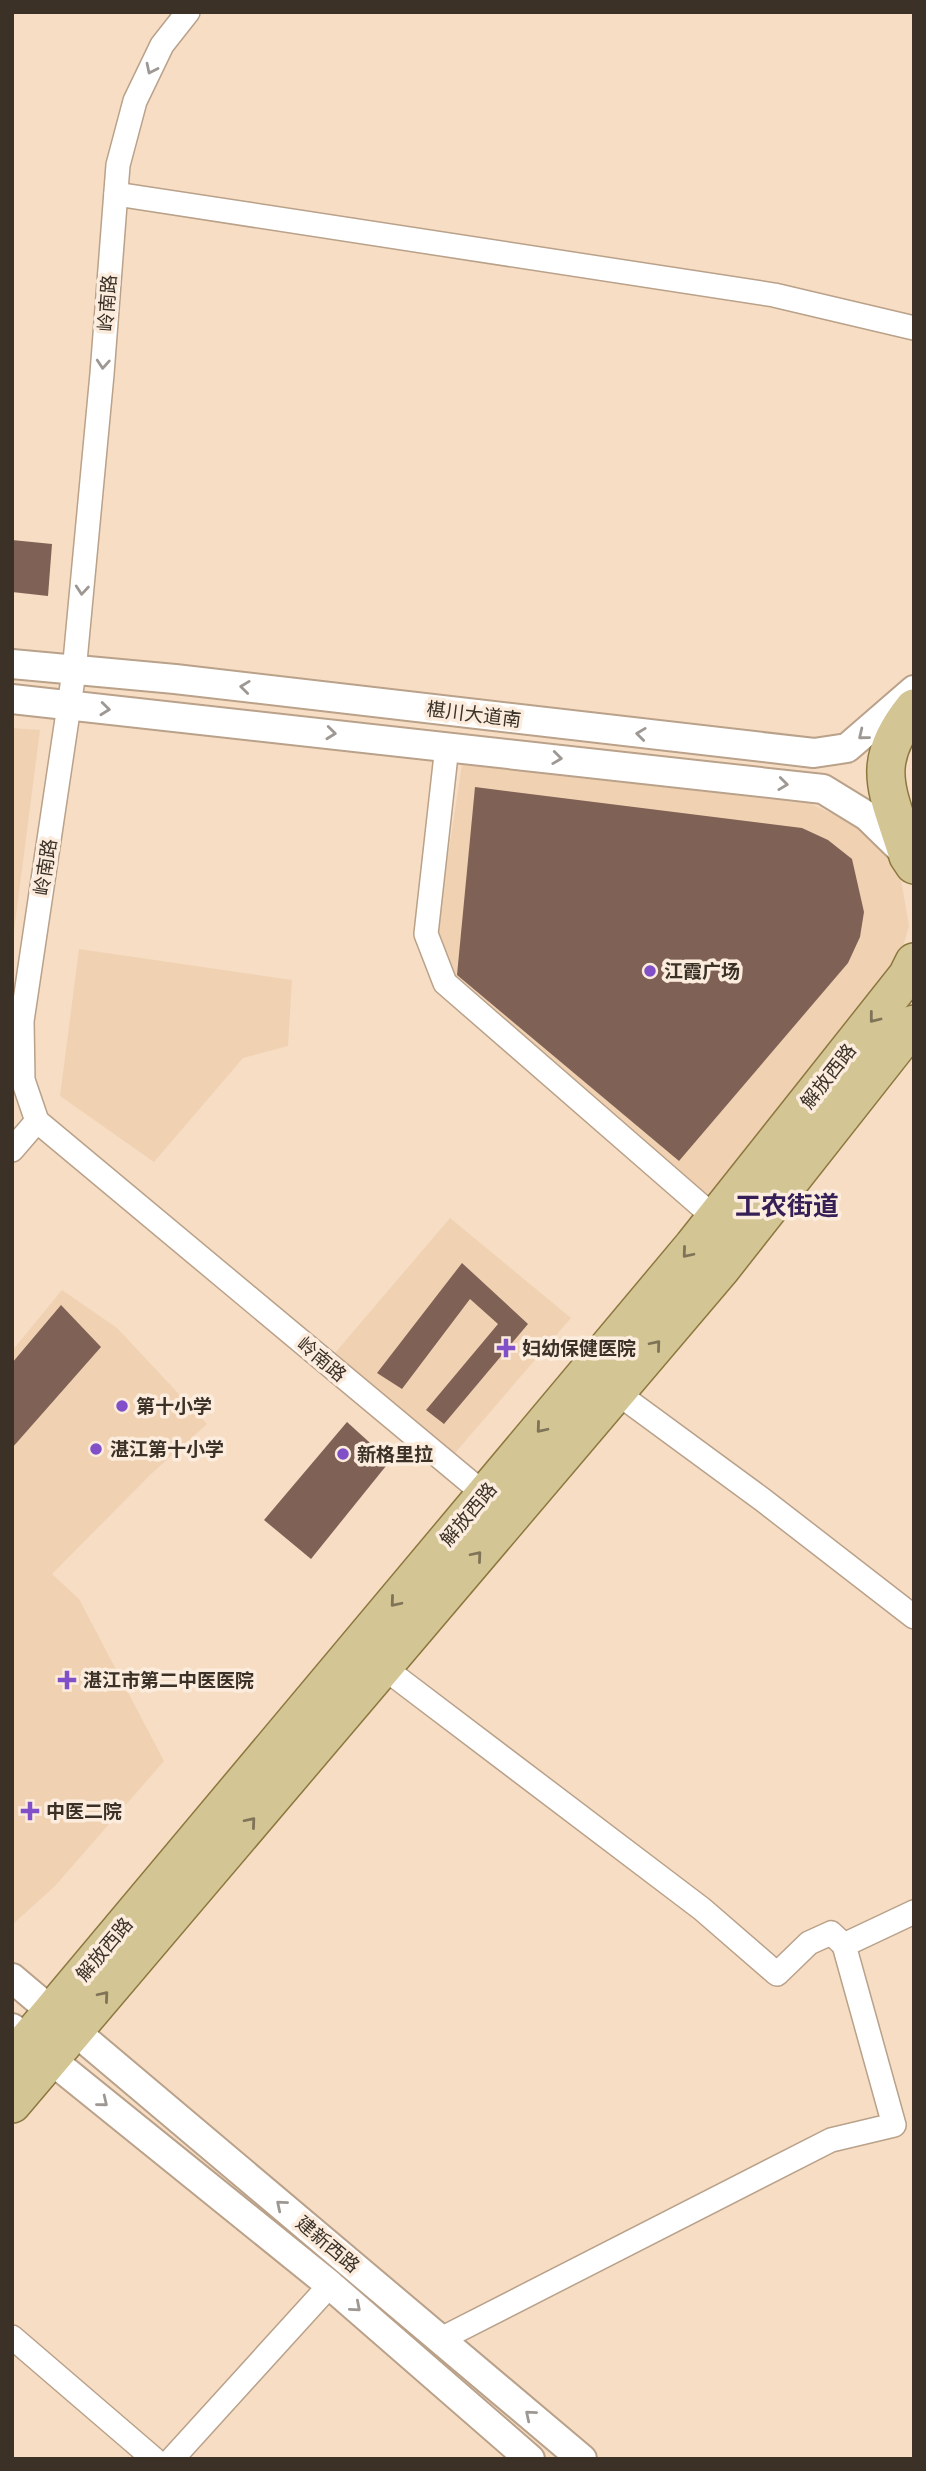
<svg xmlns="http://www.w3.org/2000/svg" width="926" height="2471" font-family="'Space Grotesk','Noto Sans SC',sans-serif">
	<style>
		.built { fill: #f0d2b3 }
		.building { fill: #806156 }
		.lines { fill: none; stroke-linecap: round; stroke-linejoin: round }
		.minor-casing { stroke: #b9a18a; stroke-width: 26 }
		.tertiary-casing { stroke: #b9a18a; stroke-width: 32 }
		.primary-casing { stroke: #8c783f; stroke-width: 40 }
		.minor { stroke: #fff; stroke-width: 23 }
		.tertiary { stroke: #fff; stroke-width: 28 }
		.primary { stroke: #d4c594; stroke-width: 37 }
		.oneway { stroke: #9d9893 }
		.oneway2 { stroke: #807458 }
		.poi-dot { fill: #814fc7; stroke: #fbecdd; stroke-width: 2.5 }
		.labels { text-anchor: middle; stroke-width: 7; stroke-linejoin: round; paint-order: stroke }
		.street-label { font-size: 19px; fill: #3b3127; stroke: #fbecdd }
		.poi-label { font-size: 19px; font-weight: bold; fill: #3b3127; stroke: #fbecdd; text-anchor: start }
		.district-label { font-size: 26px; font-weight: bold; fill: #361e57; stroke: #fbecdd }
	</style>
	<rect width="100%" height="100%" fill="#f6ddc4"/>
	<g class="built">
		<polygon points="12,728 40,730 12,947"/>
		<polygon points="462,764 811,804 862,827 898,862 909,926 898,964 712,1201 451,981 436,934"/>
		<polygon points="79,949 292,980 288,1046 243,1058 154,1162 60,1096"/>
		<polygon points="450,1218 571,1318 455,1453 335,1353"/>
		<polygon points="62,1290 117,1328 207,1424 151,1474 52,1574 79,1599 164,1761 55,1886 13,1924 12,1351"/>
	</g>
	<g class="building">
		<polygon points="12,540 52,544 48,596 12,592"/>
		<polygon points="475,787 802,828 828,840 852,859 864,912 860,937 848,963 679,1161 457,975"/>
		<polygon points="462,1263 528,1324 444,1424 426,1410 498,1324 470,1299 402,1389 377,1373"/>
		<polygon points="61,1305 101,1347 12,1448 12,1363"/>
		<polygon points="347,1422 390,1461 311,1559 264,1520"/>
	</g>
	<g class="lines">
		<g class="minor-casing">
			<g id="minor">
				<polyline points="188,12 162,45 135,101 118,165 102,374 74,672 22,1021 23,1080 37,1121 495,1503"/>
				<polyline points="116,194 774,295 914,328"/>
				<polyline points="447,746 426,934 445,983 715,1218"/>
				<polyline points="12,1150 37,1121"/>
				<polyline points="616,1392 763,1500 914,1617"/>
				<polyline points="383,1667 702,1909 777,1974 809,1943 831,1933 844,1945"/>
				<polyline points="12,2337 154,2459"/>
				<polyline points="441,2339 831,2140 894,2125 844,1945 914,1912"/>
				<polyline points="172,2459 330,2285"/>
			</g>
		</g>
		<g class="tertiary-casing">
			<g id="tertiary">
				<polyline points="12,664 175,679 814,753 847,748 914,690"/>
				<polyline points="12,699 823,789 867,816 908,856"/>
				<polyline points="12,1978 582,2459"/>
				<polyline points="12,2028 330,2285 530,2459"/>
			</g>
		</g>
		<g class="primary-casing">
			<g id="primary">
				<path d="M 914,708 C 867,766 889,792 908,856 L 914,865"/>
				<polyline points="12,2059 693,1246 907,976 914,962"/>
				<polyline points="12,2104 721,1269 914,1024"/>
			</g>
		</g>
		<use href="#minor" class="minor"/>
		<use href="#tertiary" class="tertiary"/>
		<use href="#primary" class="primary"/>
	</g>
	<defs><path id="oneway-chevron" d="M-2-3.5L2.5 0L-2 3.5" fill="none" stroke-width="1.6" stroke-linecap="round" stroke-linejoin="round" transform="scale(1.75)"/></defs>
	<g class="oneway">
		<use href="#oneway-chevron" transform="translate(151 69) rotate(116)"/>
		<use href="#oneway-chevron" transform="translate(103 364) rotate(94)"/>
		<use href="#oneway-chevron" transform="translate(82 590) rotate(95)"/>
		<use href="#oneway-chevron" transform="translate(245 687) rotate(-173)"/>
		<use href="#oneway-chevron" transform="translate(105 709) rotate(6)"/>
		<use href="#oneway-chevron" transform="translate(331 733) rotate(6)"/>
		<use href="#oneway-chevron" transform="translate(641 734) rotate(-173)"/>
		<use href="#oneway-chevron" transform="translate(863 735) rotate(141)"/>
		<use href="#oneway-chevron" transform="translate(557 758) rotate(7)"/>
		<use href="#oneway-chevron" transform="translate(783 784) rotate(7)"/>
		<use href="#oneway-chevron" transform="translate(103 2102) rotate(39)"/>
		<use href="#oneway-chevron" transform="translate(281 2205) rotate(-140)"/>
		<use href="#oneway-chevron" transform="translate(356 2307) rotate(41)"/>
		<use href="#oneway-chevron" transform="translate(530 2415) rotate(-140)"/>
	</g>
	<g class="oneway2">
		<use href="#oneway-chevron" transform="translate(874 1018) rotate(128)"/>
		<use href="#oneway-chevron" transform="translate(687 1253) rotate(130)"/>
		<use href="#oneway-chevron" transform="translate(656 1345) rotate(-50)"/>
		<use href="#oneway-chevron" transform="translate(541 1428) rotate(130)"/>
		<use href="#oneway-chevron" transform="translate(477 1556) rotate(-50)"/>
		<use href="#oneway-chevron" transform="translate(395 1602) rotate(130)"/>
		<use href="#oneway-chevron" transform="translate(251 1822) rotate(-50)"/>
		<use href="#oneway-chevron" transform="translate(104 1996) rotate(-50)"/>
	</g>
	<g class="poi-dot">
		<circle cx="650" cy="971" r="7"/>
		<path d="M502.5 1337.5h7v7h7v7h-7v7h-7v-7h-7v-7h7z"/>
		<circle cx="122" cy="1406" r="7"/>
		<circle cx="96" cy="1449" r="7"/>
		<circle cx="343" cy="1454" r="7"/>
		<path d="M63.5 1669.5h7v7h7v7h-7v7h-7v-7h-7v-7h7z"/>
		<path d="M26.5 1800.5h7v7h7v7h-7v7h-7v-7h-7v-7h7z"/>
	</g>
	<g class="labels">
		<g class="street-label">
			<text transform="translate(107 303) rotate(-86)" y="7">岭南路</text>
			<text transform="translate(474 714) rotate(7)" y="7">椹川大道南</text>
			<text transform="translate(45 867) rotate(-81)" y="7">岭南路</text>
			<text transform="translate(828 1076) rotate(-52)" y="7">解放西路</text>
			<text transform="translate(322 1359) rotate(40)" y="7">岭南路</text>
			<text transform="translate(468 1514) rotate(-50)" y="7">解放西路</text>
			<text transform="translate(104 1949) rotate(-50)" y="7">解放西路</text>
			<text transform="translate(328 2244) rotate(40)" y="7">建新西路</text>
		</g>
		<g class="poi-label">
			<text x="664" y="978">江霞广场</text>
			<text x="522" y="1355">妇幼保健医院</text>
			<text x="136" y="1413">第十小学</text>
			<text x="110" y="1456">湛江第十小学</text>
			<text x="357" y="1461">新格里拉</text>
			<text x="83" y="1687">湛江市第二中医医院</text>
			<text x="46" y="1818">中医二院</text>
		</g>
		<g class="district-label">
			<text x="787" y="1215">工农街道</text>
		</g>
	</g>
	<rect width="926" height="2471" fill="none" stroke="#3b3127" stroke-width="28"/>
</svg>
